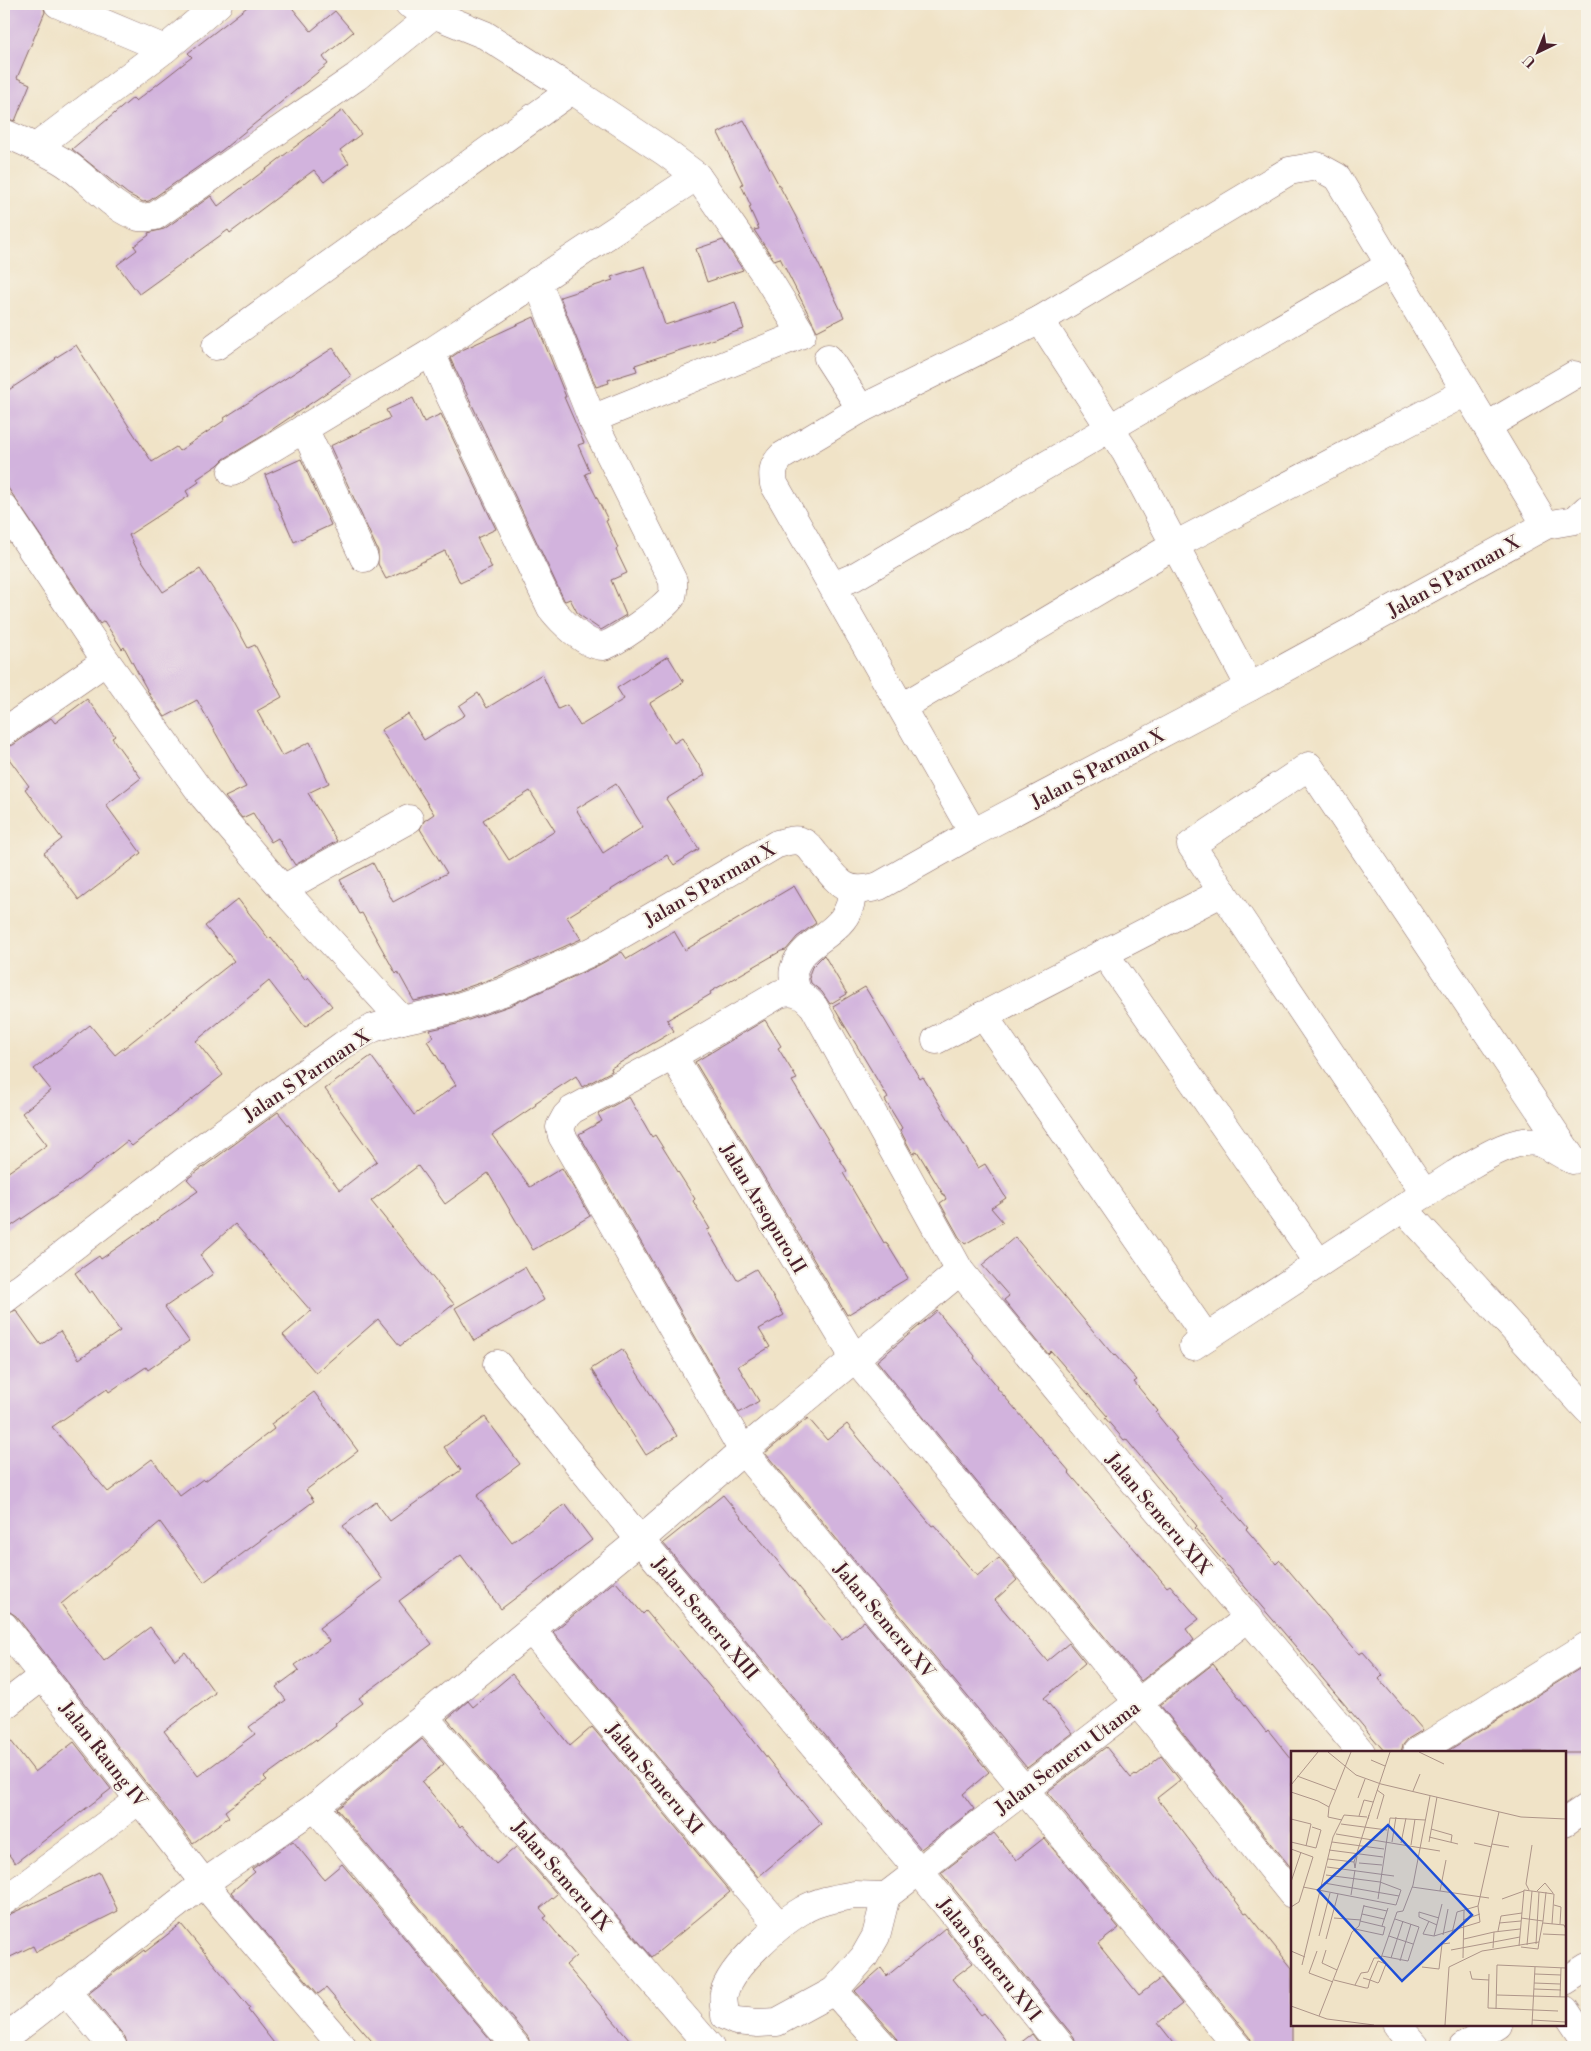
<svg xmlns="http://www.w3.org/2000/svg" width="1591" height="2051" font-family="'Libre Bodoni',serif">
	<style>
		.building { fill: #d2b3dd; fill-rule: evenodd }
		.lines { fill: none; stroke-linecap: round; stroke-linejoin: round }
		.minor-casing { stroke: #846462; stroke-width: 29 }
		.minor { stroke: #fff; stroke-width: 28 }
		.labels { text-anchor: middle; stroke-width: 4; stroke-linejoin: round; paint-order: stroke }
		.street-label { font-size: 19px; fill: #4a1f2b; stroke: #f7f3e8 }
		.inset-road { fill: none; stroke: #ae9589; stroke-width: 1 }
		.view { fill: #1d4ed8; fill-opacity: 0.15; stroke: #1d4ed8; stroke-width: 2.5 }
		.inset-edge { fill: none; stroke: #4a1f2b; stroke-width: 2.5 }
	</style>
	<rect width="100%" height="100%" fill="#f7f3e8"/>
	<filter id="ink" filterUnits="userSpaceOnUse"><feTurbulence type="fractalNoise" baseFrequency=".02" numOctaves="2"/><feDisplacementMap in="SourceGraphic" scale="10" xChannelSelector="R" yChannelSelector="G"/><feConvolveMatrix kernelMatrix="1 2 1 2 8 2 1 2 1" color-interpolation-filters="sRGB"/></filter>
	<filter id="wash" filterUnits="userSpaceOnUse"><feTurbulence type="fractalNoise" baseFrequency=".0096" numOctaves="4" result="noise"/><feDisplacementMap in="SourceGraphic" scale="20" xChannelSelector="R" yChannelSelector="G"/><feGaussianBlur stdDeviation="1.12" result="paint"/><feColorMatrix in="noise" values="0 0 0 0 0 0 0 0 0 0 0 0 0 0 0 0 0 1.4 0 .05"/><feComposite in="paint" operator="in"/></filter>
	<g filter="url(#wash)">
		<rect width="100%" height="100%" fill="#f0e3c7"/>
		<g id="blocks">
			<g class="building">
				<polygon points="4,4 43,4 45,12 17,78 30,84 15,121 4,118"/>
				<polygon points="251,4 289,4 311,31 335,11 353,32 323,57 328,64 221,151 149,201 143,202 128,194 72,149 133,98 136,101 192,57 188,53"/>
				<polygon points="343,110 361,134 340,150 349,163 324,182 314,170 230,233 228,230 139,294 117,265 137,250 134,246 149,235 148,233 164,229 211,196 218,206"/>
				<polygon points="744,120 795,215 844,317 817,331 780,258 774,260 754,230 759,229 749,207 751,206 741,185 743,184 718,133"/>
				<polygon points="723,240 743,270 707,282 696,249"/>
				<polygon points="645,266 665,325 735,302 744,329 635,365 637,371 608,380 609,383 596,387 560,297 613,280 611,277"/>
				<polygon points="534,317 566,397 564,397 584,443 578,445 590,472 585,474 608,520 606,521 618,548 616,550 627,573 611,580 626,615 601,630 578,614 570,599 565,601 564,600 450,358 462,350"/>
				<polygon points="76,345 152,462 176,447 179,451 225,420 224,418 333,348 351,376 264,435 224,459 218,465 197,479 199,482 186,491 189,496 129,535 139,556 163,592 200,569 230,615 248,648 255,645 282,697 257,711 282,756 310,742 329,783 308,793 337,841 295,865 278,838 271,842 253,813 242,818 225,797 246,787 197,700 165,717 151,697 124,647 122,649 104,621 100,624 4,482 4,393 56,359 55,358"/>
				<polygon points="413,398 424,422 441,414 496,529 477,538 492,568 460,583 445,551 386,579 378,564 378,551 330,446 390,418 386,410"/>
				<polygon points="301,459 331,525 294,542 265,475"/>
				<path d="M 668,656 L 684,682 L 650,703 L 674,743 L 682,738 L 705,775 L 666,799 L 699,849 L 674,865 L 667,855 L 567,917 L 581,939 L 497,977 L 448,994 L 414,1001 L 398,972 L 396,974 L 362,913 L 359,914 L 340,880 L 373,863 L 393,902 L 447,873 L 420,829 L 424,821 L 434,814 L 381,730 L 408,714 L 424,740 L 465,715 L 459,706 L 478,693 L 487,708 L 542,674 L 558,709 L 567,705 L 580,726 L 624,699 L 617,688 ZM 616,784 L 643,827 L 603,853 L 576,809 ZM 530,791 L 555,831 L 509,860 L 483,820 Z"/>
				<polygon points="87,699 115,736 112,738 141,778 106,805 141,853 79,900 44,853 62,839 25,789 29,786 4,752 4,747 13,745 51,718 55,723"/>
				<polygon points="794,886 816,923 797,937 786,950 781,951 710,992 711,994 667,1020 674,1031 611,1068 612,1071 582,1087 576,1076 535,1103 536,1105 492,1135 530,1187 562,1168 590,1216 533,1250 488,1173 445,1204 418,1166 371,1201 454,1304 400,1346 378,1319 316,1373 283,1335 311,1311 235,1224 200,1255 213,1274 165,1307 189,1341 148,1370 146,1367 109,1392 107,1389 52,1427 108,1492 152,1459 180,1496 203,1479 205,1481 274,1429 271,1424 314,1392 358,1451 306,1490 314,1501 204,1582 160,1522 61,1604 104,1661 150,1627 175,1660 185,1652 215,1693 164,1731 198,1776 255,1734 249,1727 286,1700 276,1687 299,1670 295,1665 329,1641 319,1628 383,1580 343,1526 376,1502 390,1521 461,1470 444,1447 485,1417 520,1464 477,1496 512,1542 565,1504 592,1540 501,1609 461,1555 399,1601 432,1644 359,1698 363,1703 335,1724 336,1726 317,1741 316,1739 264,1777 267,1780 225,1811 229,1817 193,1843 16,1616 10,1612 4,1611 4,1315 16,1310 41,1345 60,1331 79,1359 120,1331 92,1291 89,1293 75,1273 99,1256 101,1259 198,1191 187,1179 278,1112 340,1190 377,1161 325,1089 371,1056 414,1115 456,1085 427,1041 433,1037 430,1030 457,1024 509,1006 599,965 622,952 627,959 674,931 685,950"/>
				<polygon points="238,899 269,939 271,937 305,980 308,977 332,1006 305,1027 269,981 196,1041 223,1075 132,1146 127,1141 73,1184 4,1231 4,1175 47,1145 22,1113 51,1090 34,1069 90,1025 115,1055 234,961 205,926"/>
				<polygon points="824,955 847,994 830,1004 822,992 811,983 809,975 812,967"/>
				<polygon points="865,987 920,1079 923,1077 978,1168 985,1164 1006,1198 991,1208 1003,1222 965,1244 959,1237 940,1203 946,1199 917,1151 913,1154 909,1147 900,1130 902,1128 885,1100 888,1098 833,1006"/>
				<polygon points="765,1020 781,1046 778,1048 797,1079 792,1081 847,1171 843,1173 884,1243 886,1242 908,1278 847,1315 695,1062"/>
				<polygon points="629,1097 652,1137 655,1135 695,1199 693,1201 710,1229 707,1230 737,1280 756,1269 784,1315 759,1329 770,1347 738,1366 759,1401 739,1413 579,1134 602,1121 598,1114"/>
				<polygon points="1015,1237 1114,1356 1115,1355 1137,1380 1134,1382 1158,1411 1156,1413 1177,1439 1175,1440 1224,1497 1222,1498 1248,1528 1246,1529 1276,1564 1280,1560 1359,1654 1363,1652 1383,1675 1379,1679 1423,1730 1408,1739 1403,1745 1401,1752 1385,1752 1195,1528 1197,1526 1126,1439 1124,1440 1105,1418 1107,1416 1051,1351 1048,1354 1004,1300 1009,1296 982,1265"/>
				<polygon points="525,1267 544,1300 474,1341 455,1308"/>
				<polygon points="937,1311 975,1356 974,1358 998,1387 997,1388 1070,1472 1069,1473 1167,1587 1170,1585 1199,1619 1186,1629 1194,1640 1141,1681 877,1361"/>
				<polygon points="622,1349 677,1436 646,1455 591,1369"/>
				<polygon points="808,1418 827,1440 847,1424 932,1526 934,1525 977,1576 999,1558 1017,1580 995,1600 1047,1661 1069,1643 1085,1663 1044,1698 1073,1733 1027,1768 765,1453"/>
				<polygon points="723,1495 842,1639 864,1621 989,1772 963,1794 974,1809 921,1849 663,1543"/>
				<polygon points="615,1581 643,1614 646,1611 736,1718 782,1777 821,1824 758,1877 553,1632"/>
				<polygon points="1213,1664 1266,1732 1268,1730 1292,1760 1292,1869 1160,1705"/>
				<polygon points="1587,1664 1587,1752 1446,1752"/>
				<polygon points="512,1674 570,1746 592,1727 730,1892 652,1957 447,1719 468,1701 473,1707"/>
				<polygon points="4,1732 35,1772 74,1742 111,1789 15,1863 4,1848"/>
				<polygon points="422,1739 444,1764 422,1782 460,1827 462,1825 496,1864 516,1847 557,1894 540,1908 547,1916 544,1918 576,1956 566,1965 636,2047 531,2047 528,2037 337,1809"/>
				<polygon points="1106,1747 1131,1778 1135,1775 1136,1776 1161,1756 1180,1780 1157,1798 1245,1913 1247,1912 1292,1968 1292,2047 1253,2047 1250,2037 1047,1792"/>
				<polygon points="994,1833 1016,1860 1044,1838 1119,1928 1098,1944 1139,1995 1161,1978 1182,2004 1158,2023 1177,2047 1077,2047 1074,2037 941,1873"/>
				<polygon points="293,1841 324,1879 342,1864 496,2047 377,2047 326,1988 318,1994 231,1892 255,1872 252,1869"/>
				<polygon points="99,1872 118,1911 36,1952 33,1946 4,1960 4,1917"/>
				<polygon points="181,1924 250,2008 248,2010 277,2047 128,2047 125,2037 88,1993 144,1950 145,1952"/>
				<polygon points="945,1928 973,1963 952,1979 981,2015 984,2013 1011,2047 899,2047 896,2037 855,1991 881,1968 887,1976"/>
				<polygon points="1032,2034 1042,2047 1015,2047"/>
			</g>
		</g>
	</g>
	<g filter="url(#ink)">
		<use href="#blocks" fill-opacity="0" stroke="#846462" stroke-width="1"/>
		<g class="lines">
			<g class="minor-casing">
				<g id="minor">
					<polyline points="58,4 165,49"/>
					<polyline points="409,4 485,35 572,90 665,152 697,176 767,277 802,334 592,419"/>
					<path d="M 4,133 C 25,142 46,151 65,163 C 90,179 111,209 139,217 C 144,218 150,217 155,216 L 356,77 L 434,14"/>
					<polyline points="36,147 165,49 218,4"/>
					<polyline points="1040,320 1126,453 1250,687"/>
					<polyline points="216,346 572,90"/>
					<path d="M 431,352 L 449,394 L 551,608 C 561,621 586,646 603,646 C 613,645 668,606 672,596 C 674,591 673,586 673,581 L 592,419 L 537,281"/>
					<polyline points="828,358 861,409"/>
					<polyline points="1487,426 1574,375"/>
					<polyline points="304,428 364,558"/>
					<polyline points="232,472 431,352 697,176"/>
					<polyline points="4,508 106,661 204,797 283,889 402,1020"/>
					<polyline points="833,586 854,577 1390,265"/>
					<polyline points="902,707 1175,545 1466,392"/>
					<polyline points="4,732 106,661"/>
					<path d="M 973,833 L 774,484 C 772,471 773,465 782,456 L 861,409 L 1040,320 L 1289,171 L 1317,166 L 1337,177 L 1546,525"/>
					<polyline points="283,889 409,819"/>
					<polyline points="1104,953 1319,1263"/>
					<path d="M 797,992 C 795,984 792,976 794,969 C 803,937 853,935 852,889"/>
					<polyline points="983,1015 1206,1337"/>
					<polyline points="936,1040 1223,892"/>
					<polyline points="673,1056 855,1359 1138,1702 1292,1894"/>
					<polyline points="1425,1194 1191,845 1309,766 1573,1160"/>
					<polyline points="1403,1208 1587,1409"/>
					<path d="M 4,1300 L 195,1153 L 343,1045 L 373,1028 L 402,1020 L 452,1009 L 503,992 L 593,951 L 777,844 C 785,842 793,839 800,841 C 807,843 811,849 815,854 C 837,879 842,897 879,886 L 973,833 L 1250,687 L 1546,525 L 1575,520 L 1587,509"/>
					<path d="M 1193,1346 L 1455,1174 C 1477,1162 1511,1138 1536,1142 C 1547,1144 1560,1154 1571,1159"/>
					<polyline points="497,1364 640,1540 918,1870 1062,2047"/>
					<polyline points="4,1626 215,1897 343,2047"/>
					<polyline points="531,1630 779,1926"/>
					<polyline points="4,1706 43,1676"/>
					<polyline points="425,1718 710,2047"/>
					<polyline points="1417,1752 1587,1646"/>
					<polyline points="315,1807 516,2047"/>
					<polyline points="1565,1822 1587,1807"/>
					<path d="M 854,1895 L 886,1896 L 876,1936 L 864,1957 L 834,1991 L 777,2022 L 758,2023 L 736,2021 L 725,2016 C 725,2009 722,2000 724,1993 C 730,1967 780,1923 803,1910 C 818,1901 837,1898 854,1895 Z"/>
					<polyline points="886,1896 1248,1618"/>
					<polyline points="4,1901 139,1800"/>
					<polyline points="1565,1981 1587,1967"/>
					<polyline points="65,1990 113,2047"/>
					<polyline points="834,1991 884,2047"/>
					<polyline points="1565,2010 1587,2043"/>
					<polyline points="1397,2025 1416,2047"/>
					<polyline points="4,2039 204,1883 315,1807 640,1540 743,1451 960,1271"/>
					<path d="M 1238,2047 L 743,1451 L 562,1136 L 560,1127 L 566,1116 L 572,1110 L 673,1056 L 779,994 C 795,990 803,994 814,1007 L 960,1271 L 1108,1451 L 1361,1752"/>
					<polyline points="1463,2047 1498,2025"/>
				</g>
			</g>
			<use href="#minor" class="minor"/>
		</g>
	</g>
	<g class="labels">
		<g class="street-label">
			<text transform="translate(1453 576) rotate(-29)" y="7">Jalan S Parman X</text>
			<text transform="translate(1097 768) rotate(-28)" y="7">Jalan S Parman X</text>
			<text transform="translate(709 884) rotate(-30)" y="7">Jalan S Parman X</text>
			<text transform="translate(306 1075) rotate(-34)" y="7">Jalan S Parman X</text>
			<text transform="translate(764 1208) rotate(59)" y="7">Jalan Arsopuro.II</text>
			<text transform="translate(1159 1513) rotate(50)" y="7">Jalan Semeru XIX</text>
			<text transform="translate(706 1618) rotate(50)" y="7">Jalan Semeru XIII</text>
			<text transform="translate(885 1620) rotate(50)" y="7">Jalan Semeru XV</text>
			<text transform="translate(104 1754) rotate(52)" y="7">Jalan Raung IV</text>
			<text transform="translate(1067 1757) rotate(-37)" y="7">Jalan Semeru Utama</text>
			<text transform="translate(655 1778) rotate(50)" y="7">Jalan Semeru XI</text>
			<text transform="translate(562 1875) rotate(49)" y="7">Jalan Semeru IX</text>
			<text transform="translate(990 1959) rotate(51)" y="7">Jalan Semeru XVI</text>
		</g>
	</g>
	<g transform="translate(1291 1751)">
		<rect width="275" height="275" fill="#f0e3c7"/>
		<path class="inset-road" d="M 37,1 L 65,24 L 90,33 L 230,66 L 275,68M 128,1 L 153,13M 80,9 L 94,15M 6,25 L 44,39M 0,34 L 27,1M 86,39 L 93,44 L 86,68M 122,40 L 129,23M 0,41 L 27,50 L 38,56 L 37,66 L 51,69M 67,47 L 74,28M 38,56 L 60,1M 78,64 L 99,1M 68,65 L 73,49 L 82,51M 0,68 L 20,73 L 15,95M 50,73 L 96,79M 140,78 L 161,84 L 160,91M 45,83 L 149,100M 138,86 L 167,93M 0,91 L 25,97 L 30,79 L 21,76M 41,91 L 93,98M 101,91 L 105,66M 138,91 L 146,46M 110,92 L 115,67M 183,92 L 201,96M 201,93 L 218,96M 120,94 L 124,68M 0,98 L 22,106 L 8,151 L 0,156M 38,99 L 92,106M 66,105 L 64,117 L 63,111 L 78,64 L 77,68M 37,108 L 63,111M 68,112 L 91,114M 36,116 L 103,125M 0,131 L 10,101M 33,132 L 108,145M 12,136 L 105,154 L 110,139 L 89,131 L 35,124M 121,136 L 198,147M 238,139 L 235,133 L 241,94M 149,140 L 155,109M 246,140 L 254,132 L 262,142M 60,144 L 64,119M 87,148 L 99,67 L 134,69M 211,148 L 233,140M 263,154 L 270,156 L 269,173M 73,155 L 96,160M 71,163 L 93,168M 43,167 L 70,169M 172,169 L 189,163M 138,170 L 132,183 L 143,185 L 189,171 L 187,155 L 208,61M 252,170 L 255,141M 208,172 L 230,170M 252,172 L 273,174 L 275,178M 146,174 L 128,166 L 128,161 L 148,167M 91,175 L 97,157M 64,178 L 92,184 L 94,176 L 69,170M 207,180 L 210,165 L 231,162M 161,182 L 166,161 L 187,155M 252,183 L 275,184M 152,184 L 157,158M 28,185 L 39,142M 98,185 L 122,193M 143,185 L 151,153M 35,188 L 47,143M 173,188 L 203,181M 245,193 L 248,141M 236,194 L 241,140M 228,195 L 233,139 L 263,143 L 261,173M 230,196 L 247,198 L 248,191M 202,197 L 203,181 L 229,178M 35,199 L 31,212 L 46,219M 160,199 L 229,186M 0,200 L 14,206M 26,200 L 18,222 L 42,231M 91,205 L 117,210 L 128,176 L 104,168M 100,207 L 112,170M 172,207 L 173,159M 109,210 L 120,173M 11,214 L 42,86 L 53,64 L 76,66M 131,216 L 148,218 L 151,193 L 159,192M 179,220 L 181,228 L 198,229M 198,223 L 197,257 L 267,260M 244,223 L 270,224M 43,229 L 75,237 L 77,237 L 79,229 L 87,210 L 95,213 L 88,231 L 87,232 L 79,229 L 72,227M 243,232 L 269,233M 64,234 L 70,222 L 77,221 L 83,207 L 90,207 L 106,161 L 112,160 L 122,134 L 139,45M 243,238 L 270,239M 206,244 L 275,246M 269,246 L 270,217M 0,255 L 36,268 L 83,274M 205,258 L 206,214 L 275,217M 28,265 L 61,181 L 68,175 L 73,154M 241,269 L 275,271M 154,274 L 158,216 L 191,200 L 248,191 L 252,170 L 230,167M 241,274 L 244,216"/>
		<path class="view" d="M 97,74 L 181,164 L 111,230 L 27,139 Z"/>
		<rect width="275" height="275" class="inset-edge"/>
	</g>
	<rect width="1591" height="2051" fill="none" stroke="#f7f3e8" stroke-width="20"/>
	<g transform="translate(1538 52) rotate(223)" stroke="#f7f3e8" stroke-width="4" paint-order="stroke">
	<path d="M0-4L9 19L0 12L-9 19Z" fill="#4a1f2b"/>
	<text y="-8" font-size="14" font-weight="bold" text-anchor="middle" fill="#4a1f2b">U</text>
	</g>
</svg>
